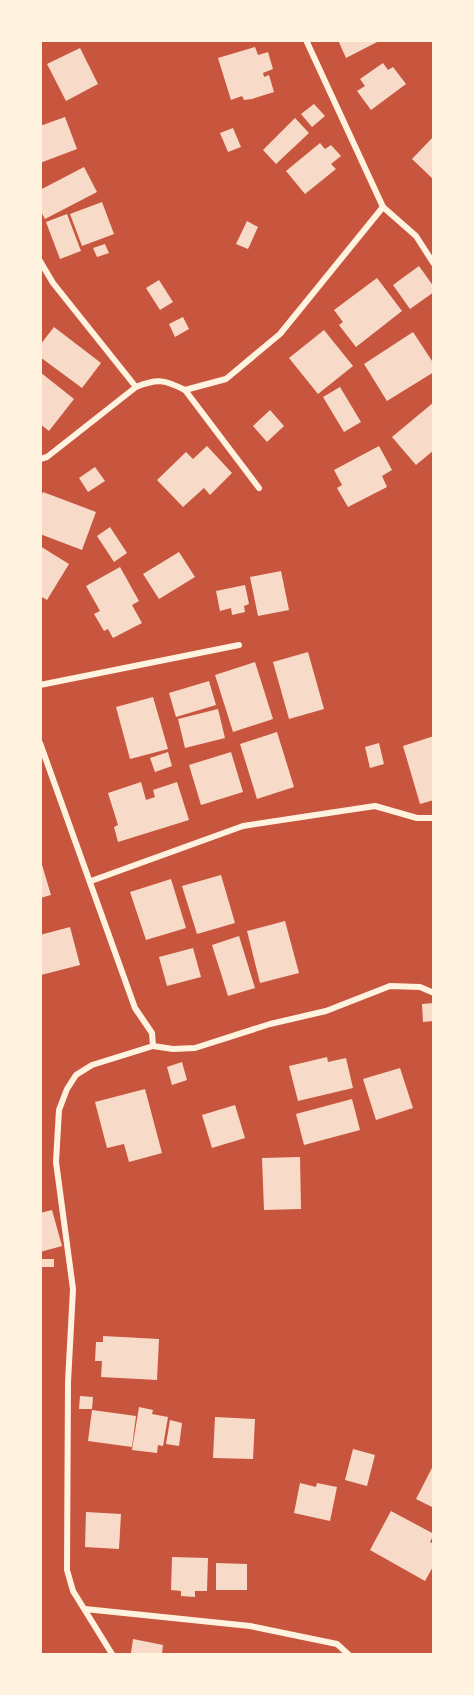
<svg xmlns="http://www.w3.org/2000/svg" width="474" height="1695" font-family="Overpass,sans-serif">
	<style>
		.building { fill: #f7dbc8 }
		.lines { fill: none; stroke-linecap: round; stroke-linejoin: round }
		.minor { stroke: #fff3e0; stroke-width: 6 }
	</style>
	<rect width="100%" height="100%" fill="#c8553d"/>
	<g class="building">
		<polygon points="338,40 381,40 346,58"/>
		<polygon points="255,47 258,55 268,52 273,69 263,73 264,77 269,75 274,92 252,99 244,100 242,96 231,100 218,58"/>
		<polygon points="80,48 98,84 66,101 47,64"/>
		<polygon points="383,63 388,70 393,67 406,84 371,110 357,91 365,86 360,79"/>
		<polygon points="314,104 325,116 312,127 301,114"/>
		<polygon points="65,117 77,149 40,163 40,126"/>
		<polygon points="295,118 309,133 276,164 263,150"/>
		<polygon points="233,128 241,147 228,152 220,133"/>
		<polygon points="434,136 434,180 412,159"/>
		<polygon points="320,143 325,149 331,145 341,156 331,164 336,169 305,194 286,171"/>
		<polygon points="84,167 97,192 45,219 40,210 40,190"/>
		<polygon points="102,202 114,234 82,246 70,214"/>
		<polygon points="67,214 81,251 60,259 46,222"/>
		<polygon points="247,221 258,227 248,249 236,244"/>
		<polygon points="105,244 109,253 97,257 93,248"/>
		<polygon points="419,266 434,287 434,292 410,309 393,285"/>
		<polygon points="377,278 402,311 356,347 339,325 343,322 334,310"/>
		<polygon points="159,280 173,302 160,310 146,288"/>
		<polygon points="183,317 189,329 175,337 169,324"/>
		<polygon points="54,327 101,363 82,388 40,357 40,345"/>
		<polygon points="324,330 353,366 318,394 289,358"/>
		<polygon points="413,332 434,364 434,372 387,401 364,364"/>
		<polygon points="40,372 74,399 49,431 40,424"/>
		<polygon points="340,387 361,422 344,432 323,397"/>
		<polygon points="434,402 434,450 416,465 392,437"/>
		<polygon points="270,410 284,426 267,442 253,426"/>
		<polygon points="207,446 232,473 210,495 204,488 183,507 157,480 186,452 193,459"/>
		<polygon points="379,446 392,470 382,476 387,487 348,507 337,488 342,485 334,470"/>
		<polygon points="95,467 105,481 88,492 79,478"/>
		<polygon points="43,492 96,512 82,550 40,534 40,498"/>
		<polygon points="110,527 127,553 114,562 97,536"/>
		<polygon points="40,546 69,564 47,600 40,596"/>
		<polygon points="179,552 195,577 159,599 143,574"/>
		<polygon points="120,567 139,601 132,605 142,623 113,638 108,629 104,631 94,614 100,611 86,586"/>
		<polygon points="281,571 289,610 258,616 250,577"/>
		<polygon points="245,585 249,604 244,606 245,612 232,615 231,608 220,611 216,591"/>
		<polygon points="308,652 324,709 289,719 273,662"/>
		<polygon points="255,662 273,719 233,732 215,675"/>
		<polygon points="209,681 216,705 176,717 169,693"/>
		<polygon points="153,697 168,749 130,759 116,707"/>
		<polygon points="218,709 225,738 185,748 178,719"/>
		<polygon points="277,732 294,787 257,799 240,744"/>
		<polygon points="434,736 434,800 420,804 403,746"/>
		<polygon points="379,743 384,764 370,768 365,747"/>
		<polygon points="168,752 172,766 155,772 150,758"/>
		<polygon points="231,752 243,792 201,805 189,765"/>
		<polygon points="141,782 146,800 155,797 153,790 177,782 189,820 118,842 114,827 118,825 108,793"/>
		<polygon points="40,858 51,895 40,898"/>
		<polygon points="221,875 235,923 197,934 182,886"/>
		<polygon points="171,879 186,928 146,940 130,892"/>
		<polygon points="285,921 299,973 260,983 247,931"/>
		<polygon points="70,927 80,965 41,975 40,935"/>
		<polygon points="239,936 255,988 228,996 212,945"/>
		<polygon points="193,948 201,977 167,986 159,957"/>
		<polygon points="434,1003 434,1021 423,1022 422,1004"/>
		<polygon points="327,1057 328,1062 346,1058 353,1088 298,1101 289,1066"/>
		<polygon points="182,1062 187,1080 172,1085 167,1067"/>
		<polygon points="400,1068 413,1108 376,1120 363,1079"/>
		<polygon points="145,1089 162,1153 129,1162 124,1144 107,1148 95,1102"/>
		<polygon points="352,1099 360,1130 304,1145 296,1114"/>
		<polygon points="235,1105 245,1138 212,1148 202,1115"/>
		<polygon points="300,1157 301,1209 264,1210 262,1158"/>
		<polygon points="52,1210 62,1246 40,1252 40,1213"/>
		<rect x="40" y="1259" width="14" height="8"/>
		<polygon points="103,1336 159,1339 157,1380 101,1377 102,1361 95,1361 96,1342 103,1342"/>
		<polygon points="80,1396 93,1397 92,1409 79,1409"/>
		<polygon points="139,1407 153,1410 152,1414 168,1417 163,1446 158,1445 157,1453 132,1450"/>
		<polygon points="92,1410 136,1416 132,1447 88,1441"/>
		<polygon points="215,1417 255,1419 253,1459 213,1458"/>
		<polygon points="170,1420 182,1423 179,1446 166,1444"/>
		<polygon points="353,1449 375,1455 367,1486 345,1480"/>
		<polygon points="434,1464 434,1508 416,1499"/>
		<polygon points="300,1483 316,1487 317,1483 337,1487 330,1521 294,1513"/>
		<polygon points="391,1511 434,1534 430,1542 434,1544 434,1565 425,1581 370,1550"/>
		<polygon points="86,1512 121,1514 119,1549 85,1547"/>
		<polygon points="172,1557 208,1558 207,1591 195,1591 195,1597 181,1596 181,1591 171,1590"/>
		<polygon points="216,1563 247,1564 247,1590 216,1590"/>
		<polygon points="133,1639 163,1645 162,1654 131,1653"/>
	</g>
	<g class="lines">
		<g class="minor">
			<polyline points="306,40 383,207 416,236 434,264"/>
			<polyline points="40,261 53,283 136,387"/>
			<polyline points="185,390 226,379 280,334 383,207"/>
			<path d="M 40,459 L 47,457 L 136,387 C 158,378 165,380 185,390 L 259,488"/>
			<polyline points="40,685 239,645"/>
			<polyline points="40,743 135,1008 152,1033 153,1046 173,1049 195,1048 270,1024 326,1011 390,986 420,987 434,993"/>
			<polyline points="91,881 243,826 375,806 417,818 434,818"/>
			<polyline points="85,1609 250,1626 337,1644 348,1654"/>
			<polyline points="112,1654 73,1591 67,1570 68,1382 73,1289 56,1162 59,1110 67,1089 76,1075 92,1065 153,1046"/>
		</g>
	</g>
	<rect width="474" height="1695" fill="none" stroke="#fff3e0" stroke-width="84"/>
</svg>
